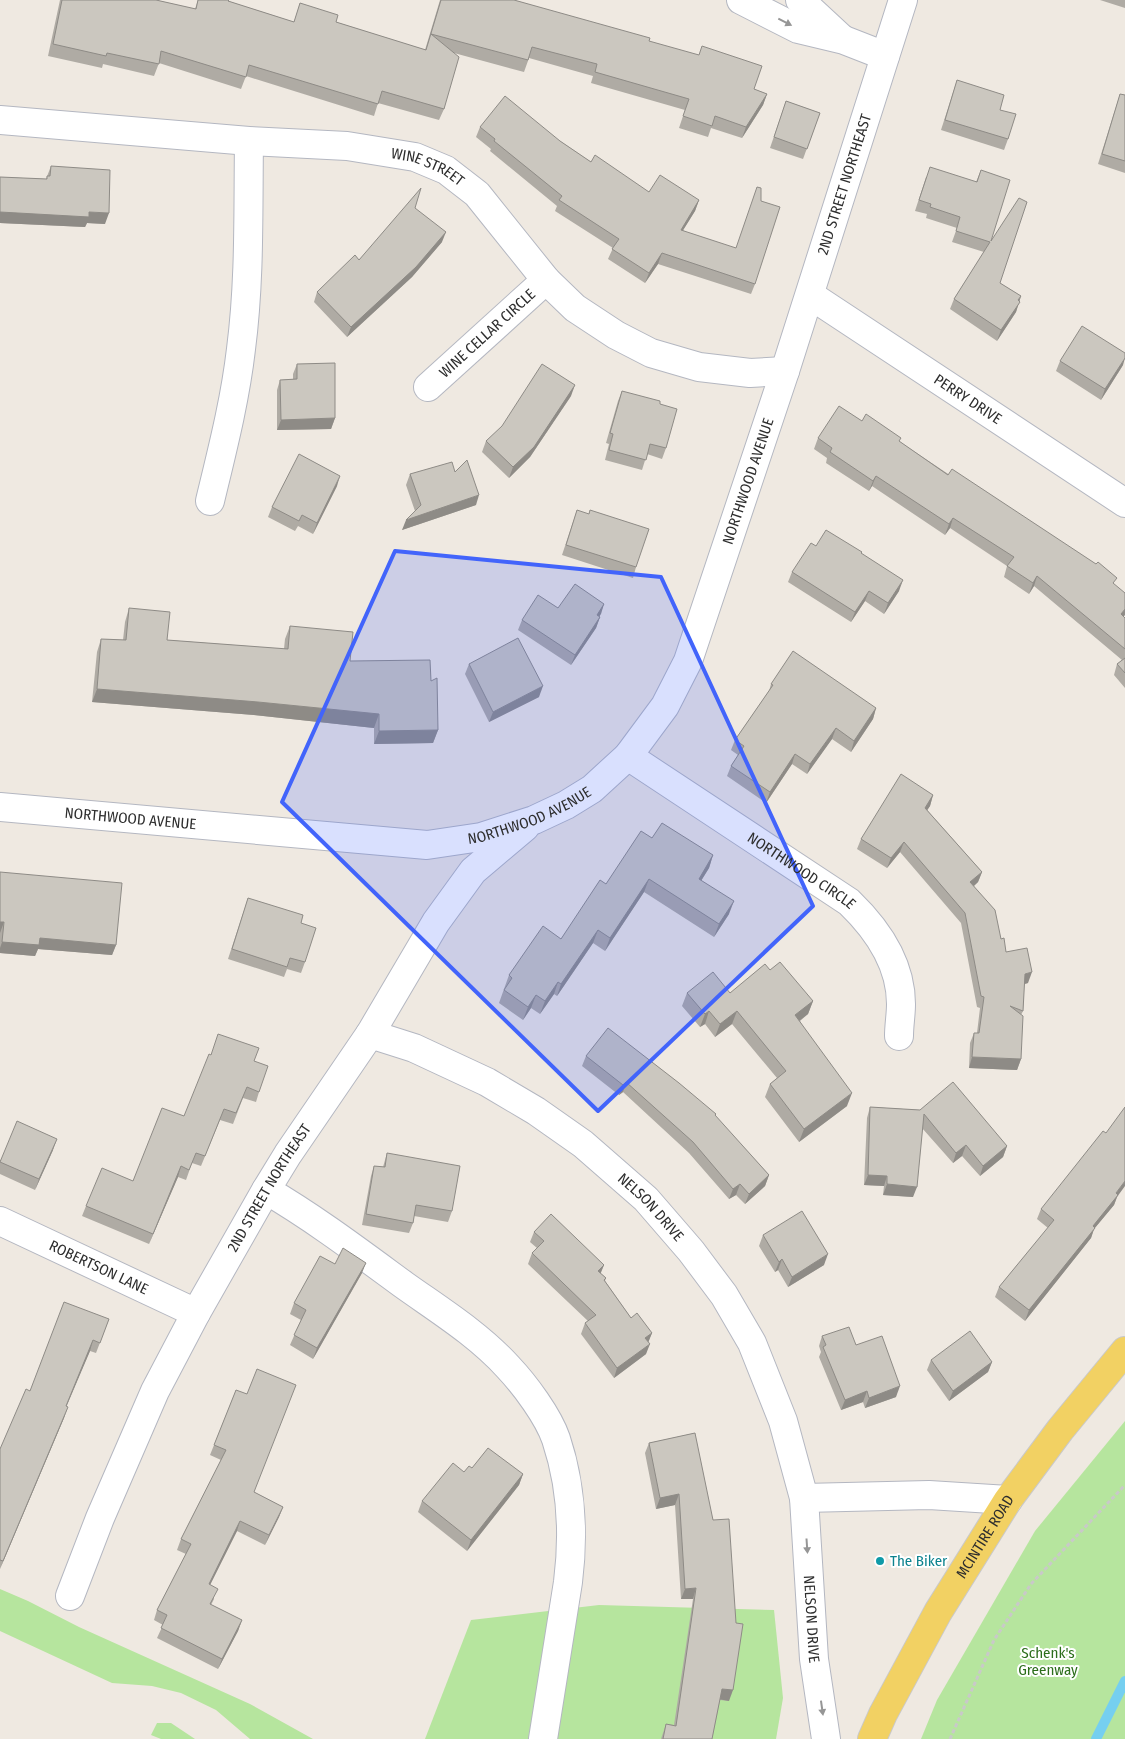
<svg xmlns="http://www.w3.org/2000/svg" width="1125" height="1739" font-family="'Fira Sans Condensed',sans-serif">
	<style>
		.green { fill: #b6e59e }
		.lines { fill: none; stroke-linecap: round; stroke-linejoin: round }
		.stream { stroke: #75cff0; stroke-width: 10 }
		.minor-casing { stroke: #b4b7c1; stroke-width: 30 }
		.major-casing { stroke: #c9c9c9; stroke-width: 30 }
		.path { stroke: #c9c9c9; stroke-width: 3; stroke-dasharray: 4 2.5; stroke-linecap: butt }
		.minor { stroke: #fff; stroke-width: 28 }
		.major { stroke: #f2d163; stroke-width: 28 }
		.wall { fill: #afaba4 }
		.shaded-wall { fill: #8e8b86 }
		.building { fill: #cbc7bf; stroke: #8e8b86 }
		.oneway { fill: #969696 }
		.marked { fill: #4264fb; fill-opacity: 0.2; stroke: #4264fb; stroke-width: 4; stroke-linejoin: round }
		.culture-dot { fill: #0f9aa8; stroke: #fff; stroke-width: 2 }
		.labels { text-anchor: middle; stroke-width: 4; stroke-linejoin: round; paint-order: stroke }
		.street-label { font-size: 15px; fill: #2e2e2e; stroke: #fff }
		.culture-label { font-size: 15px; fill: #0d838f; stroke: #fff; text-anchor: start }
		.park-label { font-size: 15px; fill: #2c6e1b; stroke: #fff }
	</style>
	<rect width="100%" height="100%" fill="#efe9e1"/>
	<g class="green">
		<polygon points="1125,1421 1125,1739 921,1739 937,1700 1035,1531"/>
		<polygon points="0,1589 28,1601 79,1627 250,1704 313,1739 250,1739 216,1710 181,1693 152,1686 112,1683 0,1631"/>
		<polygon points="599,1605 774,1610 783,1698 776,1739 425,1739 471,1620"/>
		<polygon points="157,1723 171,1723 195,1739 161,1739 151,1735"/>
	</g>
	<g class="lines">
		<polyline class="stream" points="1096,1739 1125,1681"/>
		<g class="minor-casing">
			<g id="minor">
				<polyline points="741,0 798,29 844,40 885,56"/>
				<polyline points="800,0 841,38"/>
				<path id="s1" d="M 0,120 L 249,141 L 347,146 L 415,157 L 446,170 L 477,194 L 546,280 L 575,308 L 616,335 L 651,353 L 699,367 L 750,373 L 785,371"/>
				<path id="s2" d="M 810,295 L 1125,503"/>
				<path id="s3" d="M 428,387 L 546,280"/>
				<path d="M 210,501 C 222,451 235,401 241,349 C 250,280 248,210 249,141"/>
				<path id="s4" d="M 628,756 L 849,902 C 877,929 901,963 901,1004 C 901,1015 899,1025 899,1036"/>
				<path id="s5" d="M 0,807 L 427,845 L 481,837 L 534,820 L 566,805 L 592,789 L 628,756 L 665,706 L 688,661 L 785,371 L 903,0"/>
				<path id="s6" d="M 370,1034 L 414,1048 L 487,1082 L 536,1111 L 583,1144 L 646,1199 L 691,1251 L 724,1295 L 752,1343 L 783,1421 L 804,1498 L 814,1659 L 826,1739"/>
				<path d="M 266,1190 C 314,1218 359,1252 404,1285 C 439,1310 478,1334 508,1367 C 525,1385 548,1416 556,1439 C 571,1484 574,1535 568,1582 L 543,1739"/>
				<path id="s7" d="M 0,1221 L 196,1313"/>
				<polyline points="804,1498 929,1495 1008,1500"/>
				<path id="s8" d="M 70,1596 L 100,1518 L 155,1391 L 196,1313 L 266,1190 L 288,1154 L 370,1034 L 436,922 L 473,871 L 525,827"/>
			</g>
		</g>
		<g class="major-casing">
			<g id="major">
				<path id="s9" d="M 872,1739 L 883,1714 L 938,1612 L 1008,1500 L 1060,1430 L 1125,1351"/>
			</g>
		</g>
		<polyline class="path" points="950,1739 994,1640 1031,1584 1125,1485"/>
		<use href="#minor" class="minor"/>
		<use href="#major" class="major"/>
	</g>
	<g class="wall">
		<polygon points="60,0 156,0 195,9 198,0 229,0 228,1 294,22 300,3 336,22 425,50 440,0 514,0 649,41 754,89 767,94 763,105 742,138 711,128 708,137 679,128 685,110 591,83 593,76 529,58 524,72 454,53 444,109 439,120 378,103 374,116 246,76 241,89 159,63 154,76 103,64 102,68 48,56"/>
		<polygon points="1100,0 1125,0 1125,8"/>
		<polygon points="957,80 1000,110 1008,139 1004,150 941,130"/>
		<polygon points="1120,94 1125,95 1125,173 1098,164"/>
		<polygon points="786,101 820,113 803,159 770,148"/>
		<polygon points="480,127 560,141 591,162 649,192 699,200 695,211 683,230 755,284 751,294 658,264 645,283 608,259 613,248 555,211 557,206 490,151 491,149 476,137"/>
		<polygon points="51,166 105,224 87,223 85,227 0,223 0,177 46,179"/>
		<polygon points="981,170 991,241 1000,283 1021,296 1016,312 997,341 950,309 954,299 984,252 952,242 957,228 926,218 927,214 915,211 926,177 976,182"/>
		<polygon points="415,208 442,242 412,277 347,337 314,302 317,292 359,260"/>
		<polygon points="1060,361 1123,365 1101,400 1056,371"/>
		<polygon points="297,364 335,418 331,429 277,430 277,390 280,380 293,379 293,374"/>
		<polygon points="622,391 666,448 662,459 647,454 642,470 605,460 609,444 606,443 618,401"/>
		<polygon points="571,396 530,457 509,478 482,452 486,441"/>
		<polygon points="862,421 900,442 1114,584 1124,617 1125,618 1125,688 1114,675 1117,664 1122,660 1034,586 1029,594 1004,577 1007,566 950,528 945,535 872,486 869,491 826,463 827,458 814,449 818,438"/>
		<polygon points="455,472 476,505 402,530 415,511 406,485 410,474"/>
		<polygon points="337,486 313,534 298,526 295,531 268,517 272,507"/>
		<polygon points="577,510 636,567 633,578 562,555"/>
		<polygon points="816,546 862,552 861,554 899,591 884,614 865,601 851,622 788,582 792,572"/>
		<polygon points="604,604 599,617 600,617 596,628 571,665 518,630 522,620 558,608"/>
		<polygon points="129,608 167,640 284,649 285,639 290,626 350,661 431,681 438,730 433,743 374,744 374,728 254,715 92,702 97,652 101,639 123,640 125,622"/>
		<polygon points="469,664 539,697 489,722 465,674"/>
		<polygon points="771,684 876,708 873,719 851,752 832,739 807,774 792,764 766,803 727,776 731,766 738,755 731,750 735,740 769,691"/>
		<polygon points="933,795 930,806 927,810 982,872 978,882 974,886 1001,939 1006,952 1028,983 1024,984 1023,1011 1021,1015 1021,1059 1017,1070 969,1068 970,1043 974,1033 977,1033 980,1008 977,1007 961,923 900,852 887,868 857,849 861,839"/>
		<polygon points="652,838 713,855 709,868 701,881 729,914 714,937 644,892 605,951 593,943 557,996 554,994 540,1014 531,1008 523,1020 499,1003 509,975 561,939 606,884"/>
		<polygon points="0,872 116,945 112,955 38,949 35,956 0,953"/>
		<polygon points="248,898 301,923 305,962 301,973 287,969 284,977 228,959"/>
		<polygon points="770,970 813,1001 808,1014 800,1021 847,1106 799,1142 765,1097 770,1084 777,1078 732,1024 715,1037 705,1024 700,1027 682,1006 687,993 730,993"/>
		<polygon points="586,1056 716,1114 715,1116 769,1175 765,1186 745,1204 736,1195 729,1199 689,1153 623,1092 619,1095 582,1066"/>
		<polygon points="254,1061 259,1092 256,1102 243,1098 233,1124 220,1120 201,1166 192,1163 186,1180 178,1177 149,1244 82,1216 86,1206 133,1181 184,1116"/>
		<polygon points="870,1107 920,1110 1007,1146 1003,1157 980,1176 962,1156 953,1163 922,1128 913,1197 883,1195 884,1186 864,1185 867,1118"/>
		<polygon points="53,1150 35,1190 0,1174 0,1160"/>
		<polygon points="387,1153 452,1211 448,1222 414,1216 413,1223 409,1233 362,1225 371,1176 374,1166 383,1167"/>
		<polygon points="1117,1197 1114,1205 1094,1229 1091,1238 1025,1321 995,1297 999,1287 1048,1228 1037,1219 1041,1209"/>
		<polygon points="534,1232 604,1265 600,1273 606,1278 605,1281 631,1318 652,1333 648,1342 646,1354 614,1378 581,1334 585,1323 588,1321 528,1264 532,1253 537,1248 530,1242"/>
		<polygon points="763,1235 824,1265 788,1287 778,1270 775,1272 759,1246"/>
		<polygon points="335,1264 362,1273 313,1359 290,1345 301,1320 290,1314 294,1303"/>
		<polygon points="109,1319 96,1353 90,1351 66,1406 64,1418 0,1569 0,1449"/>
		<polygon points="822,1336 856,1345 896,1397 865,1408 863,1402 841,1410 819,1357 821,1352 819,1346"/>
		<polygon points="931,1360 992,1362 988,1372 949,1401 927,1370"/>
		<polygon points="236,1390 254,1492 283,1507 279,1517 265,1545 237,1531 210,1585 214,1599 211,1605 242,1620 238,1631 218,1669 157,1638 163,1625 154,1620 157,1610 186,1554 177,1550 181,1539 221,1460 210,1455"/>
		<polygon points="695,1433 729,1701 720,1700 712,1739 661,1739 666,1724 674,1725 693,1599 681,1599 675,1505 656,1509 645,1453 649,1443"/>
		<polygon points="472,1468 523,1474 519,1485 467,1551 418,1512 422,1501 464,1472"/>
	</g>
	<g class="shaded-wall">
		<polygon points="767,94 763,105 742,138 746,127"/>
		<polygon points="699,200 695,211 677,240 681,230"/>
		<polygon points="0,212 89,212 109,213 105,224 87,223 85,227 0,223"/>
		<polygon points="446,232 442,242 412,277 347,337 351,327"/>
		<polygon points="662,253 658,264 645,283 649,273"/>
		<polygon points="1021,296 1016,312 997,341 1001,330"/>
		<polygon points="1125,358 1123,365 1101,400 1105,389"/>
		<polygon points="575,385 571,396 530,457 509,478 513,467"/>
		<polygon points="335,418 331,429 277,430 281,420"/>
		<polygon points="340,476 337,486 313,534 317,523"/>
		<polygon points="876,476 872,486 869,491 873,481"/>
		<polygon points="479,495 476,505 402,530 406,520"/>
		<polygon points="953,518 950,528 945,535 949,524"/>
		<polygon points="1037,576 1034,586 1029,594 1033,583"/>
		<polygon points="903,580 899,591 884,614 888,603"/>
		<polygon points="869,591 865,601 851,622 855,612"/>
		<polygon points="604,604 601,614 593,626 597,615"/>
		<polygon points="1125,609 1125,615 1117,625 1121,614"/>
		<polygon points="600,617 596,628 571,665 575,655"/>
		<polygon points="543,686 539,697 489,722 493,712"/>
		<polygon points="97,689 258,702 379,714 374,728 254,715 92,702"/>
		<polygon points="876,708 873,719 851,752 854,741"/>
		<polygon points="836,728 832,739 807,774 810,764"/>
		<polygon points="438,730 433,743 374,744 379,731"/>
		<polygon points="795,754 792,764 766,803 770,792"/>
		<polygon points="933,795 930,806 922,818 925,808"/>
		<polygon points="904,842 900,852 887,868 891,858"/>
		<polygon points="713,855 709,868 694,892 699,879"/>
		<polygon points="982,872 978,882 966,893 970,882"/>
		<polygon points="649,879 644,892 605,951 610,938"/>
		<polygon points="734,901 729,914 714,937 719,924"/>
		<polygon points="0,922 4,922 0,933"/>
		<polygon points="598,930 593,943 557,996 561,984"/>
		<polygon points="40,938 116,945 112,955 38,949 35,956 0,953 0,948 2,942"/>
		<polygon points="1032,972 1028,983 1021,985 1025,974"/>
		<polygon points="558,982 554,994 540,1014 545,1001"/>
		<polygon points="536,995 531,1008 523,1020 528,1007"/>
		<polygon points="813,1001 808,1014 790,1028 795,1015"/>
		<polygon points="709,1011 705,1024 700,1027 705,1014"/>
		<polygon points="737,1011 732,1024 715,1037 720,1024"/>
		<polygon points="972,1057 1021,1059 1017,1070 969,1068"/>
		<polygon points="626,1082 623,1092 619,1095 623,1085"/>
		<polygon points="852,1093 847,1106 799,1142 804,1129"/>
		<polygon points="57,1139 53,1150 35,1190 39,1179"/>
		<polygon points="966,1145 962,1156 953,1163 956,1153"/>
		<polygon points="1007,1146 1003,1157 980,1176 983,1166"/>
		<polygon points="181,1166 178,1177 149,1244 153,1234"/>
		<polygon points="769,1175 765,1186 745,1204 749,1194"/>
		<polygon points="868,1175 887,1176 884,1186 864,1185"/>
		<polygon points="1125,1181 1125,1186 1117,1197 1114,1205 1094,1229 1091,1238 1025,1321 1029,1310"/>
		<polygon points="740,1184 736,1195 729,1199 733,1189"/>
		<polygon points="887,1184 917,1187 913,1197 883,1195"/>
		<polygon points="828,1254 824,1265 788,1287 792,1277"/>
		<polygon points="782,1259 778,1270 775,1272 779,1262"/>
		<polygon points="366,1263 362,1273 313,1359 317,1348"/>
		<polygon points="604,1265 600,1275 598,1271"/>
		<polygon points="652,1333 648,1343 645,1338"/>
		<polygon points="93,1340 90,1351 62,1417 66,1406"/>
		<polygon points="650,1344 646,1354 614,1378 617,1368"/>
		<polygon points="992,1362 988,1372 949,1401 953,1391"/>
		<polygon points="900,1386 896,1397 865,1408 869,1398"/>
		<polygon points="867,1391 863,1402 841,1410 845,1400"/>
		<polygon points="68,1407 64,1418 0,1569 3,1561"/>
		<polygon points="523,1474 519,1485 467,1551 471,1540"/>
		<polygon points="679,1494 675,1505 656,1509 660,1498"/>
		<polygon points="283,1507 279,1517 265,1545 269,1535"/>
		<polygon points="240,1521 237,1531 205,1595 209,1584"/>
		<polygon points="696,1588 693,1599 681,1599 685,1589"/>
		<polygon points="242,1620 238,1631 218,1669 222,1659"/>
		<polygon points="722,1689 733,1690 729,1701 718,1699"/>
	</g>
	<g class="building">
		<polygon points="62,0 156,0 196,9 198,0 229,0 228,1 294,22 300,3 338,15 336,22 426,50 441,0 514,0 650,38 649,41 699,55 702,46 762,66 754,89 767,94 746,127 715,116 712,126 683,116 689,99 595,72 597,64 532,47 528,60 431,34 459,57 444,109 382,91 378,104 249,65 246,77 161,51 159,64 107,53 106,56 53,44"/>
		<polygon points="957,80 1004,95 1000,110 1016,114 1008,139 945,120"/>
		<polygon points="1120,94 1125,95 1125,161 1102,154"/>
		<polygon points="505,96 560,141 591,162 595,155 649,192 660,175 699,200 681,230 736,248 757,187 761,188 761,201 780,207 755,284 662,253 649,273 612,249 619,239 559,200 562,196 494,141 495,139 480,127"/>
		<polygon points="786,101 820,113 807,149 774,137"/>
		<polygon points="51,166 110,170 109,213 89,212 89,217 0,212 0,177 47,179 47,176 50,176"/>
		<polygon points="930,167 977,182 981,170 1010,180 991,241 1019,198 1027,202 1000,283 1021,296 1018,300 1020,302 1001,330 954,299 990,242 956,231 960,217 930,207 931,204 919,200"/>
		<polygon points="421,188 415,208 446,232 416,267 351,327 317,292 355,255 359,260"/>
		<polygon points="1082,326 1125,353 1125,358 1105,389 1060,361"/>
		<polygon points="335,363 335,418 281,420 280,380 297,379 297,364"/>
		<polygon points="542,364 575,385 534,447 513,467 486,441 502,426"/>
		<polygon points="622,391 660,401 660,404 677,409 666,448 650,444 646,460 609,450 613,434 610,433"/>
		<polygon points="839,406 862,421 866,414 901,438 899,441 948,475 952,469 1096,564 1098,562 1117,578 1113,583 1125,593 1125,609 1121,614 1125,618 1125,649 1037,576 1033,583 1007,566 1014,557 953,518 949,524 876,476 873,481 830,452 832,448 818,438"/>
		<polygon points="299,454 340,476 317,523 302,515 299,521 272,507"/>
		<polygon points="467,460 479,495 406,520 421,505 410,474 452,462 455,472"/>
		<polygon points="577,510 589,514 590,510 649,529 636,567 566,545"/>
		<polygon points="826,530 862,552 861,553 903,580 888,603 869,591 855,612 792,572 811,543 816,546"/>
		<polygon points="575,584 604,604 597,615 600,617 575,655 522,620 538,595 558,608"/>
		<polygon points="129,608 170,612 167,640 288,649 290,626 353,632 350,661 430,660 431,681 437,678 438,730 379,731 379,714 258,702 97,689 101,639 126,640"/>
		<polygon points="518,638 543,686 493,712 469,664"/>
		<polygon points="793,651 876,708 854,741 836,728 810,764 795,754 770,792 731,766 744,746 735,740 773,685 771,684"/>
		<polygon points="1125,658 1125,673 1117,664"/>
		<polygon points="901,774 933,795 925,808 982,872 970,882 995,910 1001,939 1004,938 1006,952 1027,948 1032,972 1025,974 1023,1011 1010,1006 1023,1016 1021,1059 972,1057 974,1033 979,1033 984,997 981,996 965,913 904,842 891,858 861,839"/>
		<polygon points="662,823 713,855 699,879 734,901 719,924 649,879 610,938 598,930 561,984 558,982 545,1001 536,995 528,1007 504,990 512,978 509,975 543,926 561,939 600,880 606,884 641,831 652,838"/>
		<polygon points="0,872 122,883 116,945 40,938 39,945 2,942 4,922 0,922"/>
		<polygon points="248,898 303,915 301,923 316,928 305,962 290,958 287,967 232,949"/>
		<polygon points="780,962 813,1001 795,1015 852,1093 804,1129 770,1084 786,1071 737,1011 720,1024 709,1011 705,1014 687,993 713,972 730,993 765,964 770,970"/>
		<polygon points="608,1028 679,1083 716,1114 715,1115 769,1175 749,1194 740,1184 733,1189 693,1142 626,1082 623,1085 586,1056"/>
		<polygon points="218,1034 259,1048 254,1061 268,1066 259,1092 247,1087 236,1113 224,1109 205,1156 196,1153 189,1170 181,1166 153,1234 86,1206 102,1168 133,1181 162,1108 184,1116 209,1054 211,1055"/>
		<polygon points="953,1082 1007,1146 983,1166 966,1145 956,1153 924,1114 917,1187 887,1184 887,1176 868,1175 870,1107 920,1110"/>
		<polygon points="1125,1107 1125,1181 1116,1193 1118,1195 1093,1226 1095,1228 1029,1310 999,1287 1054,1220 1041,1209 1103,1131 1106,1133"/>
		<polygon points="17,1121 57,1139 39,1179 0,1162"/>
		<polygon points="387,1153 460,1166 452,1211 416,1205 413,1223 366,1214 374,1166 385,1167"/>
		<polygon points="802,1211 828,1254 792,1277 782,1259 779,1262 763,1235"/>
		<polygon points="551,1214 604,1265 598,1271 606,1278 604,1280 631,1318 637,1313 652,1333 645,1338 650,1344 617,1368 585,1323 596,1315 532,1253 544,1241 534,1232"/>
		<polygon points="343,1248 366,1263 317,1348 294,1335 306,1310 294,1303 320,1256 335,1264"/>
		<polygon points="64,1302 109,1319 100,1343 93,1340 66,1406 68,1407 3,1561 0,1560 0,1449 26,1389 30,1391"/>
		<polygon points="849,1327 856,1345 882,1336 900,1386 869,1398 867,1391 845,1400 823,1347 826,1345 822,1336"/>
		<polygon points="970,1331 992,1362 953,1391 931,1360"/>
		<polygon points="257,1369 296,1385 254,1492 283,1507 269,1535 240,1521 209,1584 218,1589 210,1604 242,1620 222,1659 161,1628 167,1615 157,1610 191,1544 181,1539 226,1450 214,1445 236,1390 247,1394"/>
		<polygon points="695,1433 713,1520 729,1519 736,1623 743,1624 733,1690 722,1689 712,1739 663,1739 666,1724 676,1726 696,1588 685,1589 679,1494 660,1498 649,1443"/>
		<polygon points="488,1448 523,1474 471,1540 422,1501 453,1463 464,1472 469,1466 472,1468"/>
	</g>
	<defs><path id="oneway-solid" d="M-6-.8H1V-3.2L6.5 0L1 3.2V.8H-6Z" transform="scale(1.25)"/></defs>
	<g class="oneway">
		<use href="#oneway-solid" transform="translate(785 22) rotate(27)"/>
		<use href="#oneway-solid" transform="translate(807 1546) rotate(86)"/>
		<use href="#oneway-solid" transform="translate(822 1708) rotate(82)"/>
	</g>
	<path class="marked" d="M 395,551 L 661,577 L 813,906 L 598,1111 L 282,802 Z"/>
	<circle class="culture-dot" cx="880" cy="1561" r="5"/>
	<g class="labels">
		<g class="street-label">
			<text dy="5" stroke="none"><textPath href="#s1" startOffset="432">WINE STREET</textPath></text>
			<text dy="5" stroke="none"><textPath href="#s5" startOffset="1268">2ND STREET NORTHEAST</textPath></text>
			<text dy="5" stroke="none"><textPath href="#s3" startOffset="80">WINE CELLAR CIRCLE</textPath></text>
			<text dy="5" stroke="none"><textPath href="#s2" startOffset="189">PERRY DRIVE</textPath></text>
			<text dy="5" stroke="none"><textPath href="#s5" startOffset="956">NORTHWOOD AVENUE</textPath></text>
			<text dy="5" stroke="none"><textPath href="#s5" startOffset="536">NORTHWOOD AVENUE</textPath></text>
			<text dy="5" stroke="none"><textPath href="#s5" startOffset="131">NORTHWOOD AVENUE</textPath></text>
			<text dy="5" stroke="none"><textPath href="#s4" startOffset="208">NORTHWOOD CIRCLE</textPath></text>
			<text dy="5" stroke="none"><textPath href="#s8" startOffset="455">2ND STREET NORTHEAST</textPath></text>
			<text dy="5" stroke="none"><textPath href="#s6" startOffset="334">NELSON DRIVE</textPath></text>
			<text dy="5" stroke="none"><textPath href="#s7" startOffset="109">ROBERTSON LANE</textPath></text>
			<text dy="5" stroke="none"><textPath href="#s9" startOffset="232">MCINTIRE ROAD</textPath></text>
			<text dy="5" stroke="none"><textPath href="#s6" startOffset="789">NELSON DRIVE</textPath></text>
		</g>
		<g class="culture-label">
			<text x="890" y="1566">The Biker</text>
		</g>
		<g class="park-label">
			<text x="1048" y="1658">Schenk's<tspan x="1048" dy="17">Greenway</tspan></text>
		</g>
	</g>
</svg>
